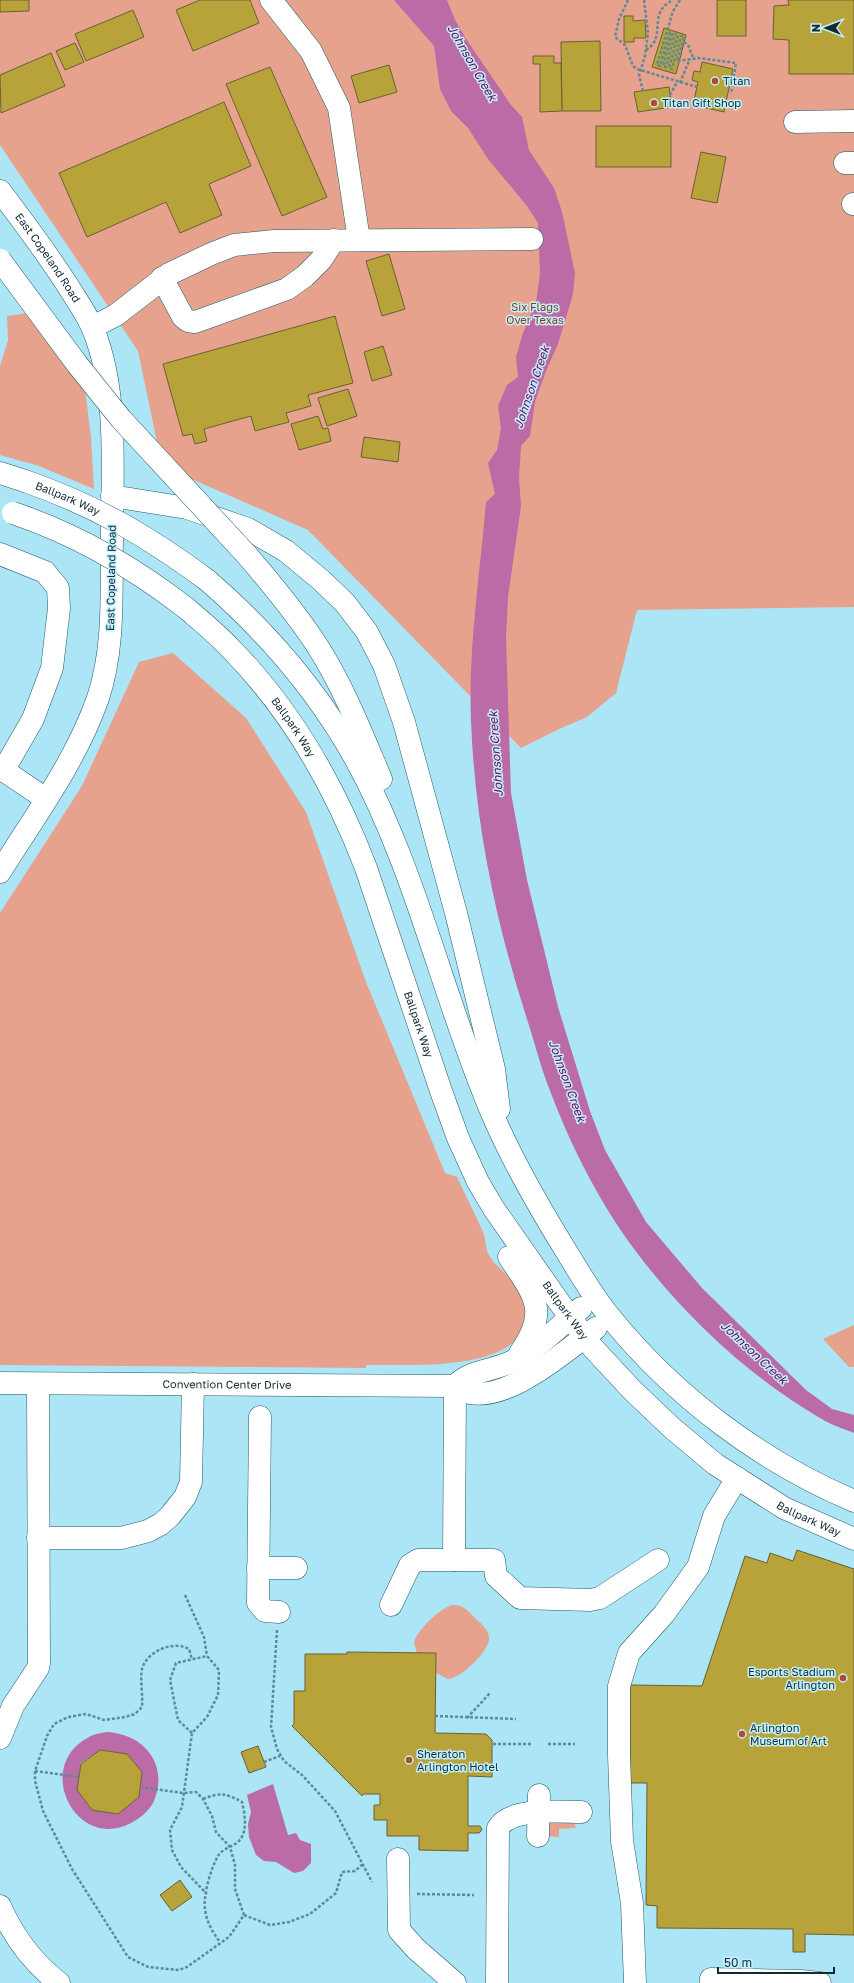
<svg xmlns="http://www.w3.org/2000/svg" width="854" height="1983" font-family="'Golos Text',sans-serif">
	<style>
		.green { fill: #e6a28c }
		.water { fill: #bb6ba5; fill-rule: evenodd }
		.building { fill: #b7a33a; stroke: #696035 }
		.lines { fill: none; stroke-linecap: round; stroke-linejoin: round }
		.minor-casing { stroke: #215a69; stroke-width: 23 }
		.major-casing { stroke: #215a69; stroke-width: 23 }
		.path { stroke: #608995; stroke-width: 2.5; stroke-dasharray: 3 2; stroke-linecap: butt }
		.minor { stroke: #fff; stroke-width: 22 }
		.major { stroke: #fff; stroke-width: 22 }
		.major-bridge-casing { stroke: #215a69; stroke-width: 23; stroke-linecap: butt }
		.major-bridge { stroke: #fff; stroke-width: 22 }
		.poi-dot { fill: #b34b29; stroke: #c2f0fe; stroke-width: 1.5 }
		.labels { text-anchor: middle; stroke-width: 3; stroke-linejoin: round; paint-order: stroke }
		.poi-label { font-size: 11px; fill: #132b31; stroke: #c2f0fe; text-anchor: start }
		.street-label { font-size: 11px; fill: #132b31; stroke: #c2f0fe }
		.park-label { font-size: 11px; fill: #8c361a; stroke: #c2f0fe }
		.water-label { font-size: 12px; font-style: italic; fill: #6b0258; stroke: #c2f0fe }
	</style>
	<rect width="100%" height="100%" fill="#abe5f6"/>
	<g class="green">
		<polygon points="0,0 854,0 854,607 637,610 616,693 587,717 557,730 521,748 308,530 162,466 138,351 0,145"/>
		<polygon points="28,313 85,389 91,437 94,489 39,466 0,455 0,366 8,340 7,316"/>
		<path d="M 173,653 L 246,718 L 306,812 L 366,982 L 445,1173 L 457,1177 C 465,1195 475,1213 483,1232 C 486,1239 485,1248 489,1255 C 497,1270 514,1276 520,1291 C 555,1376 412,1364 366,1365 L 366,1368 L 0,1365 L 0,913 L 82,786 L 139,662 Z"/>
		<polygon points="854,1325 854,1367 849,1367 823,1339"/>
		<path d="M 453,1605 C 463,1605 468,1610 474,1617 C 480,1623 488,1628 489,1637 C 491,1650 460,1679 448,1679 L 436,1673 L 436,1653 L 417,1653 L 414,1643 C 416,1631 441,1607 453,1605 Z"/>
		<polygon points="547,1822 574,1822 576,1828 559,1829 559,1837 547,1836"/>
	</g>
	<g class="water">
		<path d="M 394,0 L 447,0 L 455,20 L 466,39 L 511,105 L 522,117 L 529,150 L 554,188 L 562,212 L 575,273 L 573,294 L 558,344 L 546,371 L 535,402 L 530,436 L 521,446 L 519,478 L 521,506 L 508,597 L 506,638 L 511,793 L 527,880 L 558,1007 L 590,1111 L 605,1150 L 646,1222 L 702,1288 L 806,1390 L 832,1409 L 854,1415 L 854,1433 C 841,1428 827,1423 815,1415 C 730,1365 644,1277 596,1190 C 578,1158 562,1123 549,1088 C 540,1065 534,1040 526,1016 C 495,919 475,823 471,721 C 468,648 480,575 486,502 L 495,494 L 488,463 L 497,450 L 501,428 L 498,406 L 507,385 L 518,377 L 516,357 L 523,333 L 536,302 L 540,274 L 538,223 L 527,206 L 488,159 L 468,128 L 451,111 L 440,89 L 434,46 Z"/>
		<path d="M 107,1732 C 145,1734 170,1766 153,1803 C 148,1812 139,1819 131,1823 C 77,1852 32,1767 89,1737 C 94,1734 101,1733 107,1732 ZM 100,1750 L 127,1754 L 142,1772 L 139,1797 L 118,1814 L 92,1810 L 77,1790 L 81,1763 Z"/>
		<polygon points="273,1784 288,1835 296,1833 300,1840 311,1844 311,1863 303,1871 294,1873 276,1862 264,1861 256,1855 249,1837 248,1824 251,1812 247,1795"/>
	</g>
	<g class="building">
		<polygon points="0,0 29,0 29,11 0,12"/>
		<polygon points="200,0 250,0 259,23 193,51 176,10"/>
		<rect x="717" y="0" width="29" height="36"/>
		<polygon points="788,0 854,0 854,74 789,74 789,40 773,39 774,6 789,5"/>
		<polygon points="133,10 144,37 86,61 75,34"/>
		<polygon points="624,16 633,16 633,21 645,20 646,38 634,38 634,42 624,42"/>
		<polygon points="664,28 686,35 676,74 652,67"/>
		<polygon points="600,41 601,111 562,111 561,42"/>
		<polygon points="75,43 84,62 65,70 56,51"/>
		<polygon points="51,53 65,86 1,113 0,75"/>
		<polygon points="533,56 554,56 554,63 561,63 562,111 540,112 540,64 533,64"/>
		<polygon points="702,62 733,69 724,112 693,105 698,82 692,80 694,71 700,72"/>
		<polygon points="389,65 397,92 359,103 351,76"/>
		<polygon points="270,67 327,197 282,216 226,84"/>
		<polygon points="669,87 672,107 638,112 634,92"/>
		<polygon points="224,102 251,166 209,184 222,215 180,233 166,202 87,237 59,173"/>
		<rect x="596" y="126" width="75" height="41"/>
		<polygon points="701,152 726,157 717,203 691,198"/>
		<polygon points="389,254 405,309 382,316 366,261"/>
		<polygon points="335,316 353,383 308,395 311,406 286,413 289,422 255,431 251,416 204,429 207,441 195,444 192,434 183,436 163,364"/>
		<polygon points="383,346 392,375 372,381 364,352"/>
		<polygon points="348,389 357,416 327,426 318,398"/>
		<polygon points="318,416 323,429 328,428 331,441 299,450 291,424"/>
		<polygon points="364,437 400,442 398,462 361,457"/>
		<polygon points="797,1550 854,1569 854,1935 805,1934 805,1952 793,1952 793,1929 657,1928 657,1906 646,1905 647,1783 630,1783 630,1685 702,1686 745,1556 767,1563 770,1553 793,1561"/>
		<polygon points="347,1652 436,1653 435,1733 486,1734 492,1740 492,1777 468,1776 468,1826 480,1826 482,1830 479,1833 468,1833 468,1851 419,1850 419,1836 387,1836 387,1820 374,1820 374,1805 380,1805 380,1794 363,1794 362,1796 292,1726 294,1724 294,1691 305,1691 305,1654 347,1654"/>
		<polygon points="258,1746 266,1767 249,1773 241,1752"/>
		<polygon points="100,1750 127,1754 142,1772 139,1797 118,1814 92,1810 77,1790 81,1764"/>
		<polygon points="180,1880 192,1897 172,1911 160,1895"/>
	</g>
	<g class="lines">
		<g class="minor-casing">
			<g id="minor">
				<polyline points="271,0 311,51 339,108 359,240"/>
				<polyline points="795,122 854,121"/>
				<polyline points="845,163 854,163"/>
				<polyline points="853,204 854,204"/>
				<polyline points="162,278 183,317 188,321 195,322 287,289 305,276 321,260 334,240"/>
				<polyline points="93,327 116,315 169,274 211,254 234,245 274,241 532,239"/>
				<polyline points="0,554 45,572 58,588 59,608 52,668 33,719 3,771"/>
				<polyline points="0,768 46,799"/>
				<polyline points="260,1417 258,1603 265,1611 279,1612"/>
				<polyline points="38,1538 121,1538 148,1531 161,1524 170,1516 185,1497 191,1482 193,1384"/>
				<polyline points="454,1560 455,1386"/>
				<polyline points="258,1568 296,1568"/>
				<polyline points="391,1605 410,1565 418,1560 494,1560 496,1576 520,1598 590,1600 600,1598 658,1560"/>
				<polyline points="0,1738 13,1706 38,1668 39,1663 38,1384"/>
				<polyline points="538,1836 539,1795"/>
				<polyline points="398,1859 399,1930 416,1949 455,1983"/>
				<path d="M 0,1906 C 14,1938 32,1962 59,1983"/>
				<path d="M 497,1983 L 498,1828 C 511,1807 559,1812 581,1812"/>
				<polyline points="635,1983 632,1903 622,1841 619,1755 619,1686 629,1653 664,1614 698,1567 714,1516 737,1478"/>
				<polyline points="711,1983 711,1979 801,1981 820,1983"/>
			</g>
		</g>
		<g class="major-casing">
			<g id="major">
				<path id="s1" d="M 0,191 C 26,225 50,257 73,294 C 80,305 88,317 93,329 C 119,392 112,473 112,539 C 111,592 115,647 98,698 C 76,761 35,816 0,872"/>
				<polyline points="0,473 25,481"/>
				<polyline points="112,496 187,508 248,529 286,551 321,580 345,603 367,632 384,665 404,722 456,913 494,1069 499,1109"/>
				<path d="M 245,553 C 271,583 296,613 318,647 C 344,688 362,734 381,779"/>
				<path d="M 207,580 C 266,631 317,690 355,758 C 416,869 442,995 491,1111 C 513,1163 541,1211 571,1259 C 583,1279 595,1299 610,1317 C 675,1397 760,1461 854,1501"/>
				<path id="s2" d="M 186,608 C 201,621 217,634 231,649 C 292,711 335,787 366,868 L 441,1091 L 458,1138 L 478,1182 L 494,1209 L 559,1302 L 593,1348 L 632,1390 L 672,1428 L 715,1464 L 784,1508 L 854,1539"/>
				<path d="M 509,1257 C 534,1295 550,1310 520,1353"/>
				<path id="s3" d="M 0,1383 L 455,1386 C 493,1416 566,1351 596,1328"/>
				<path d="M 455,1386 C 469,1370 494,1371 513,1361 C 538,1348 560,1326 581,1308"/>
			</g>
		</g>
		<g class="path">
			<polyline points="628,0 619,19 615,37 625,45 633,66 637,69 697,87"/>
			<polyline points="680,0 673,11 657,65 660,66 670,32 672,34 663,66 666,67 675,34 678,35 669,68 672,69 681,36 684,37 677,61 699,58 736,63 731,94"/>
			<polyline points="684,42 688,45 694,60"/>
			<path d="M 646,50 C 668,37 646,13 673,0"/>
			<polyline points="680,83 689,61"/>
			<polyline points="643,91 639,75 645,56 648,33 644,0"/>
			<polyline points="670,95 677,82"/>
			<polyline points="185,1595 204,1637 207,1656"/>
			<polyline points="277,1630 271,1727 277,1749 284,1761 302,1775 335,1811 372,1882"/>
			<polyline points="435,1716 516,1719"/>
			<polyline points="467,1718 490,1693"/>
			<polyline points="192,1733 178,1720 170,1680 176,1663 207,1656 219,1670 218,1695 207,1717 192,1733 182,1807 170,1830 172,1850 181,1867 207,1894"/>
			<polyline points="493,1744 532,1744"/>
			<polyline points="548,1744 575,1744"/>
			<polyline points="264,1762 280,1756"/>
			<polyline points="35,1771 79,1777"/>
			<path d="M 140,1787 L 183,1793 L 196,1792 L 203,1799 L 212,1816 L 216,1832 L 230,1847 L 235,1865 L 235,1889 L 244,1915 L 229,1937 L 187,1967 L 179,1970 L 148,1967 L 128,1957 L 72,1869 L 43,1811 L 35,1781 L 35,1771 L 47,1736 L 54,1724 L 68,1717 L 86,1714 L 104,1720 L 125,1717 L 135,1714 L 142,1707 C 143,1697 140,1677 142,1669 C 147,1651 173,1640 189,1649 L 192,1659"/>
			<path d="M 203,1799 C 221,1792 225,1793 242,1802 C 245,1814 249,1836 235,1844 C 230,1847 221,1850 218,1856 C 211,1868 203,1895 205,1909 C 206,1921 213,1933 220,1942"/>
			<polyline points="417,1894 474,1895"/>
			<polyline points="244,1915 270,1925 289,1922 310,1914 336,1893 342,1872 355,1871 363,1864"/>
		</g>
		<use href="#minor" class="minor"/>
		<use href="#major" class="major"/>
		<g class="major-bridge-casing">
			<g id="major-bridge">
				<polyline points="0,260 77,364 121,419 245,553"/>
				<path id="s4" d="M 25,481 C 96,506 146,535 207,580"/>
				<path d="M 13,513 C 76,534 133,567 186,608"/>
			</g>
		</g>
		<use href="#major-bridge" class="major-bridge"/>
	</g>
	<g class="poi-dot">
		<circle cx="715" cy="81" r="4"/>
		<circle cx="654" cy="103" r="4"/>
		<circle cx="843" cy="1678" r="4"/>
		<circle cx="742" cy="1734" r="4"/>
		<circle cx="409" cy="1760" r="4"/>
	</g>
	<g class="labels">
		<g class="poi-label">
			<text x="723" y="85">Titan</text>
			<text x="662" y="107">Titan Gift Shop</text>
			<text x="835" y="1676" text-anchor="end">Esports Stadium<tspan x="835" dy="13">Arlington</tspan></text>
			<text x="750" y="1732">Arlington<tspan x="750" dy="13">Museum of Art</tspan></text>
			<text x="417" y="1758">Sheraton<tspan x="417" dy="13">Arlington Hotel</tspan></text>
		</g>
		<g class="street-label">
			<text dy="4" stroke="none"><textPath href="#s1" startOffset="82">East Copeland Road</textPath></text>
			<text dy="4" stroke="none"><textPath href="#s4" startOffset="46">Ballpark Way</textPath></text>
			<text transform="translate(111 578) rotate(-89)" y="4">East Copeland Road</text>
			<text dy="4" stroke="none"><textPath href="#s2" startOffset="161">Ballpark Way</textPath></text>
			<text dy="4" stroke="none"><textPath href="#s2" startOffset="485">Ballpark Way</textPath></text>
			<text dy="4" stroke="none"><textPath href="#s2" startOffset="809">Ballpark Way</textPath></text>
			<text dy="4" stroke="none"><textPath href="#s3" startOffset="227">Convention Center Drive</textPath></text>
			<text dy="4" stroke="none"><textPath href="#s2" startOffset="1133">Ballpark Way</textPath></text>
		</g>
		<g class="park-label">
			<text x="535" y="311">Six Flags<tspan x="535" dy="13">Over Texas</tspan></text>
		</g>
		<g class="water-label">
			<text transform="translate(472 63) rotate(60)" y="4">Johnson Creek</text>
			<text transform="translate(532 387) rotate(-71)" y="4">Johnson Creek</text>
			<text transform="translate(496 754) rotate(-94)" y="4">Johnson Creek</text>
			<text transform="translate(567 1081) rotate(70)" y="4">Johnson Creek</text>
			<text transform="translate(754 1353) rotate(43)" y="4">Johnson Creek</text>
		</g>
	</g>
	<g transform="translate(826 28) rotate(270)" stroke="#c2f0fe" stroke-width="3" paint-order="stroke">
	<path d="M0-3L7 15L0 10L-7 15Z" fill="#132b31"/>
	<text y="-6" font-size="11" font-weight="bold" text-anchor="middle" fill="#132b31">N</text>
	</g>
	<path d="M718 1967v6h116v-6" fill="none" stroke="#132b31" stroke-width="2"/>
	<text x="724" y="1967" font-size="12" fill="#132b31" stroke="#c2f0fe" stroke-width="3" paint-order="stroke">50 m</text>
</svg>
